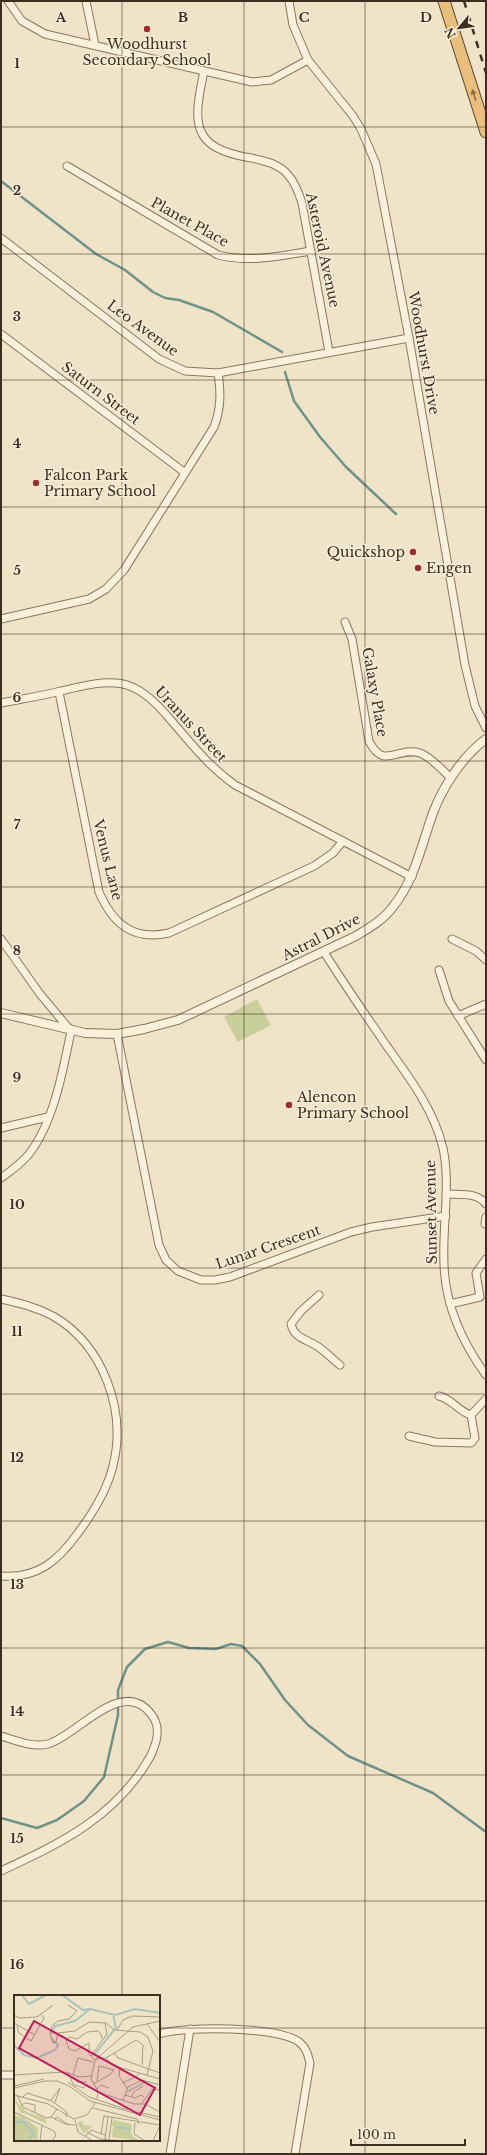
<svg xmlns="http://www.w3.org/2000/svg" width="487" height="2155" font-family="'Libre Baskerville',serif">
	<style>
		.green { fill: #c9cf9b }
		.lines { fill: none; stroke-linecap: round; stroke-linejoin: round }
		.stream { stroke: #6f938a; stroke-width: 2.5 }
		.minor-casing { stroke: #8d765c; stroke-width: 9 }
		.tertiary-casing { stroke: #8d765c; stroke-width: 10 }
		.trunk-casing { stroke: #5b4430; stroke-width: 13 }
		.minor { stroke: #faf1dc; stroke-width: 7 }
		.tertiary { stroke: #faf1dc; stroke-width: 8 }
		.trunk { stroke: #eabe7c; stroke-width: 11 }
		.rail { stroke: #3d2e20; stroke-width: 2.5; stroke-dasharray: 7 7; stroke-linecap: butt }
		.oneway { fill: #8b6f49 }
		.grid { fill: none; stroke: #3d2e20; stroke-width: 1; stroke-opacity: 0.55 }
		.poi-dot { fill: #9e2a2b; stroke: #f7eed8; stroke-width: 1.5 }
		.labels { text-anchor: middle; stroke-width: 3; stroke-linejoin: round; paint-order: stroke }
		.poi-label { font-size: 14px; fill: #3d2e20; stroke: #f7eed8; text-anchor: start }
		.street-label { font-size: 14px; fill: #3d2e20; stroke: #f7eed8 }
		.inset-river { fill: none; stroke: #a9c4bc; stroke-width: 2 }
		.inset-road { fill: none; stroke: #a89b85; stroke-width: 1 }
		.view { fill: #c2185b; fill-opacity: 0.15; stroke: #c2185b; stroke-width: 2 }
		.inset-edge { fill: none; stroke: #3d2e20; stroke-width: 2 }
		.grid-label { font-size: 13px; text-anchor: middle; font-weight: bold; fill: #3d2e20; stroke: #f7eed8; stroke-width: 3; stroke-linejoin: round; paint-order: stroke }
	</style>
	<rect width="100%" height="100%" fill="#f0e4c8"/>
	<polygon class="green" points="257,999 271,1025 238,1042 224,1017"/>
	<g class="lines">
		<g class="stream">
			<polyline points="1,181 96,254 125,270 153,292 165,298 179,300 213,312 282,352"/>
			<polyline points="285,372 294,401 320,437 346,467 396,514"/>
			<polyline points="1,1818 37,1828 57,1820 84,1801 104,1777 118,1715 118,1690 127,1667 145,1649 168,1642 189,1648 216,1649 231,1644 242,1646 260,1664 285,1700 308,1725 348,1756 433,1793 486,1832"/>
		</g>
		<g class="minor-casing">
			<g id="minor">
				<polyline points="8,1 22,21 45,34 252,82 271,80 308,60"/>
				<polyline points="86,1 95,45"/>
				<polyline points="289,1 293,25 308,60 353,116 361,129 376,164 409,338 465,665 475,706 486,728"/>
				<path d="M 204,71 C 193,123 190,148 251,158 C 265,161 280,164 289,176 C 296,184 299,194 302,203 L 329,352"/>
				<path d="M 67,166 L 218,255 C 250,263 280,256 311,251"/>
				<polyline points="1,238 159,359 185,371 218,373 409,338"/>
				<polyline points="1,334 184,472"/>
				<path d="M 1,619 L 89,599 L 106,589 L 124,570 L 214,427 C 221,408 221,393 218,373"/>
				<path d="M 345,622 L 352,639 L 369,741 C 384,771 397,746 420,753 C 431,757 442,770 451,778"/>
				<path d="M 59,692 L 99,892 C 113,924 133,941 169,933 L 314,866 L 333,853 L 343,841"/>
				<path d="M 1,703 C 21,699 41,696 61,691 C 112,679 132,674 169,718 C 190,742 208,766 235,785 L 412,877"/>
				<path d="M 1,939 L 40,994 L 71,1031 C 63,1070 54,1122 29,1154 C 21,1164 11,1171 1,1178"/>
				<polyline points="452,939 476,951 486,960"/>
				<path d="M 324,952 C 344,984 365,1014 386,1045 C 409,1077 434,1110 443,1148 C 451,1186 442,1225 444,1264 C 445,1306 462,1342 486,1375"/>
				<polyline points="439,970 449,1001 486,1060"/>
				<polyline points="458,1016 486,1004"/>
				<polyline points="117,1034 159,1245 166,1260 178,1271 201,1280 215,1280 230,1277 351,1232 372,1227 446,1216"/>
				<polyline points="1,1128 48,1117"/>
				<path d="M 446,1194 C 460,1195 477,1192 486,1204"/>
				<polyline points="485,1224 486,1217"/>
				<path d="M 319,1295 L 301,1311 L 291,1324 C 294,1338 306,1339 317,1346 C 325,1351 332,1359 340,1365"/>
				<path d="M 1,1299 C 19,1303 36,1307 53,1316 C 103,1345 127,1410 113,1466 C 107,1490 93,1513 78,1533 C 58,1561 37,1579 1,1576"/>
				<polyline points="450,1304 480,1297 476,1273 486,1259"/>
				<path d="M 439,1396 C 452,1399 459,1412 471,1415"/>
				<polyline points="409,1436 435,1442 471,1443 475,1438 471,1415 486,1399"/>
				<path d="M 1,1736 C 15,1740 33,1748 48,1744 C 78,1735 122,1676 151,1714 C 162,1727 157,1743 150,1757 C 116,1817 61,1843 1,1871"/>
				<path d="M 159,2034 C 184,2026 278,2026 299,2042 C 306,2047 308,2055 310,2063 L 295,2154"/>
				<polyline points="1,2075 15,2075"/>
				<polyline points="170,2154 190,2029"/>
			</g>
		</g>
		<g class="tertiary-casing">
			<path id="tertiary" d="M 1,1013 L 85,1033 L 117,1034 L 144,1029 L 178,1020 L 356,936 C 369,928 383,920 392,908 C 415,880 421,846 433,813 C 443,786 463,756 486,739"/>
		</g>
		<g class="trunk-casing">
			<polyline id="trunk" points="444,1 486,132"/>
		</g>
		<use href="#minor" class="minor"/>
		<use href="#tertiary" class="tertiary"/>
		<use href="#trunk" class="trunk"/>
		<polyline class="rail" points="464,1 486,73"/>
	</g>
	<defs><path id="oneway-solid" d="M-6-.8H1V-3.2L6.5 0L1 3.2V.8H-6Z"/></defs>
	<use class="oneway" href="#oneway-solid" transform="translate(474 95) rotate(-108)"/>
	<path class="grid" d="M 122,1 L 122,1996M 244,1 L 244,2154M 365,1 L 365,2154M 1,127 L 486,127M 1,254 L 486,254M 1,380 L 486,380M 1,507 L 486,507M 1,634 L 486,634M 1,761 L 486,761M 1,887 L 486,887M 1,1014 L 486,1014M 1,1141 L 486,1141M 1,1268 L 486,1268M 1,1394 L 486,1394M 1,1521 L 486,1521M 1,1648 L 486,1648M 1,1775 L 486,1775M 1,1901 L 486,1901M 1,2028 L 15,2028M 159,2028 L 486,2028M 122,2140 L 122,2154"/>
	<g class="poi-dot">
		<circle cx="147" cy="29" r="4"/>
		<circle cx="36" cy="483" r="4"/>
		<circle cx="413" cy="552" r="4"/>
		<circle cx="418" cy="568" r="4"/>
		<circle cx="289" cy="1105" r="4"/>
	</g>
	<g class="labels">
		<g class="poi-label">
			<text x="147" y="49" text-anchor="middle">Woodhurst<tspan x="147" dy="16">Secondary School</tspan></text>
			<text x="44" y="480">Falcon Park<tspan x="44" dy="16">Primary School</tspan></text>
			<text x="405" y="557" text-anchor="end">Quickshop</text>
			<text x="426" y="573">Engen</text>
			<text x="297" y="1102">Alencon<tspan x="297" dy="16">Primary School</tspan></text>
		</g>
		<g class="street-label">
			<text transform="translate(190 222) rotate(29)" y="5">Planet Place</text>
			<text transform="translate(323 250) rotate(78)" y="5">Asteroid Avenue</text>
			<text transform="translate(143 328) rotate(36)" y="5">Leo Avenue</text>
			<text transform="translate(424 353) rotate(80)" y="5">Woodhurst Drive</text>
			<text transform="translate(101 393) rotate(37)" y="5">Saturn Street</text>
			<text transform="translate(375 692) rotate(80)" y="5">Galaxy Place</text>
			<text transform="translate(191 724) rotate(47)" y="5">Uranus Street</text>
			<text transform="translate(108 860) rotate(76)" y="5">Venus Lane</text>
			<text transform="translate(321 937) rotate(-27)" y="5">Astral Drive</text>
			<text transform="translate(431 1212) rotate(-91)" y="5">Sunset Avenue</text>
			<text transform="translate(268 1247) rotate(-19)" y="5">Lunar Crescent</text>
		</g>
	</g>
	<g transform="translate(14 1995)">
		<rect width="146" height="146" fill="#f0e4c8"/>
		<path d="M 0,104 L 13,117 L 31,123 L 33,129 L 10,118 L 7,119 ZM 0,120 L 9,122 L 24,133 L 23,146 L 17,143 L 16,146 L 0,146 ZM 100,125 L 118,129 L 117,139 L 125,146 L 98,142 L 99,131 L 97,130 ZM 69,126 L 69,130 L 79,131 L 70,138 L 64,130 L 64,127 Z" fill="#c9cf9b"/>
		<path class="inset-river" d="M 8,0 L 15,9 L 32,0M 48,0 L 69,15 L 76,14 L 101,20 L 121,14 L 146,18M 99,19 L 102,33 L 100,34M 37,39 L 41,31 L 61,26 L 76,14M 0,50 L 10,60 L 23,63 L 41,55 L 44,50 L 38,44M 81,59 L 100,35M 113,97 L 131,87M 0,128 L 9,126 L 19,138 L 16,146M 102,132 L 116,134"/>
		<path class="inset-road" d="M 54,10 L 63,16 L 55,24 L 44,26 L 38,31 L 36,39 L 39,48 L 42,47 L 44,38 L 61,36 L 75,27 L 92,28 L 100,35 L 126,37 L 134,42 L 139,56 L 133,80M 0,20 L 5,23 L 23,22 L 39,10M 0,28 L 21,40M 133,29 L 146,47M 3,31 L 5,38 L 17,46 L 30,23 L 28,20M 103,35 L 109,25 L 118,21 L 146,22M 100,58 L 104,63 L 146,78M 77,61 L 93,39 L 91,28M 91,63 L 101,71 L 146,84M 82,64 L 92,63 L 122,45 L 129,50 L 128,70M 81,65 L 75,59 L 75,48 L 61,56 L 55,54 L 52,45 L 55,42 L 63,44 L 73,37 L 84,36 L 87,39 L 88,44M 106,72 L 105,81 L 113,93M 54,77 L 59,89 L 69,93 L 74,89M 0,80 L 51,77 L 65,82 L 77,81M 59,80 L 64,63 L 79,67M 59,83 L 63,87 L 73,87M 83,86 L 85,71 L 100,75M 54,87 L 75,102 L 114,115M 108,88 L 122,82 L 125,78M 79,89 L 97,79 L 100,74M 0,91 L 30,84M 0,93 L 31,86 L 43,86 L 55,91 L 76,106 L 146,125M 83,94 L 87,90 L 95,93M 84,97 L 120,109 L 131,109 L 146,117M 0,100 L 34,109 L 60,124 L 73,120 L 81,108M 3,100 L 9,112 L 32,123 L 37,122 L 43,114M 111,100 L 121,103 L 127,100 L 130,102M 9,102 L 13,98 L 38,106 L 53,117 L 52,122M 117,102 L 120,97 L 129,91M 83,104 L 84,96 L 77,84 L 81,65 L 119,32 L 146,26M 37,105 L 46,93 L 41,107M 109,105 L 114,92 L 128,85 L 146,90M 128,108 L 138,94 L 146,95M 7,110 L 12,108 L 21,110 L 21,117M 79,113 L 123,124 L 125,129M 0,117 L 40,136 L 42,140 L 38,146M 123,117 L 146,122M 90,121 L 146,130M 37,122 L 51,129 L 61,130M 40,124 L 43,122 L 55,130M 61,125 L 64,137 L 79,146M 121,128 L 120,139 L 131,146M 73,137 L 86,144 L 109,146M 87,139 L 90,121M 71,142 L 77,135 L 91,140M 91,144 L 94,122M 95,144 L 98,123M 26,146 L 28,130M 139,146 L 146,131"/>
		<path class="view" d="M 20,26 L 141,93 L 126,120 L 5,53 Z"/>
		<rect width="146" height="146" class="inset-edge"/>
	</g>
	<g class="grid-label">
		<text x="61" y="22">A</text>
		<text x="183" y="22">B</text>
		<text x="304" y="22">C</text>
		<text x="426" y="22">D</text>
		<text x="17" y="68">1</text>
		<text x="17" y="195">2</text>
		<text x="17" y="321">3</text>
		<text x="17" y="448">4</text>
		<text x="17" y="575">5</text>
		<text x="17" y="702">6</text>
		<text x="17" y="829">7</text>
		<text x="17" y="955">8</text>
		<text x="17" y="1082">9</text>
		<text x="17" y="1209">10</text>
		<text x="17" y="1336">11</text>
		<text x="17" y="1462">12</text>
		<text x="17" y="1589">13</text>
		<text x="17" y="1716">14</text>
		<text x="17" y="1843">15</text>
		<text x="17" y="1969">16</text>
	</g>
	<rect width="487" height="2155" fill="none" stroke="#3d2e20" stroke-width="4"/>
	<g transform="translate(459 28) rotate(241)" stroke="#f7eed8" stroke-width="3" paint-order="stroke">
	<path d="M0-3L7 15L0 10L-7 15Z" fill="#3d2e20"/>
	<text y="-6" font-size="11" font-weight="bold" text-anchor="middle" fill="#3d2e20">N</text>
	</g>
	<path d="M351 2139v6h114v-6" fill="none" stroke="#3d2e20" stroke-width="2"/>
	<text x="357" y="2139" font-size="12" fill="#3d2e20" stroke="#f7eed8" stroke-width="3" paint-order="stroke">100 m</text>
</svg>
